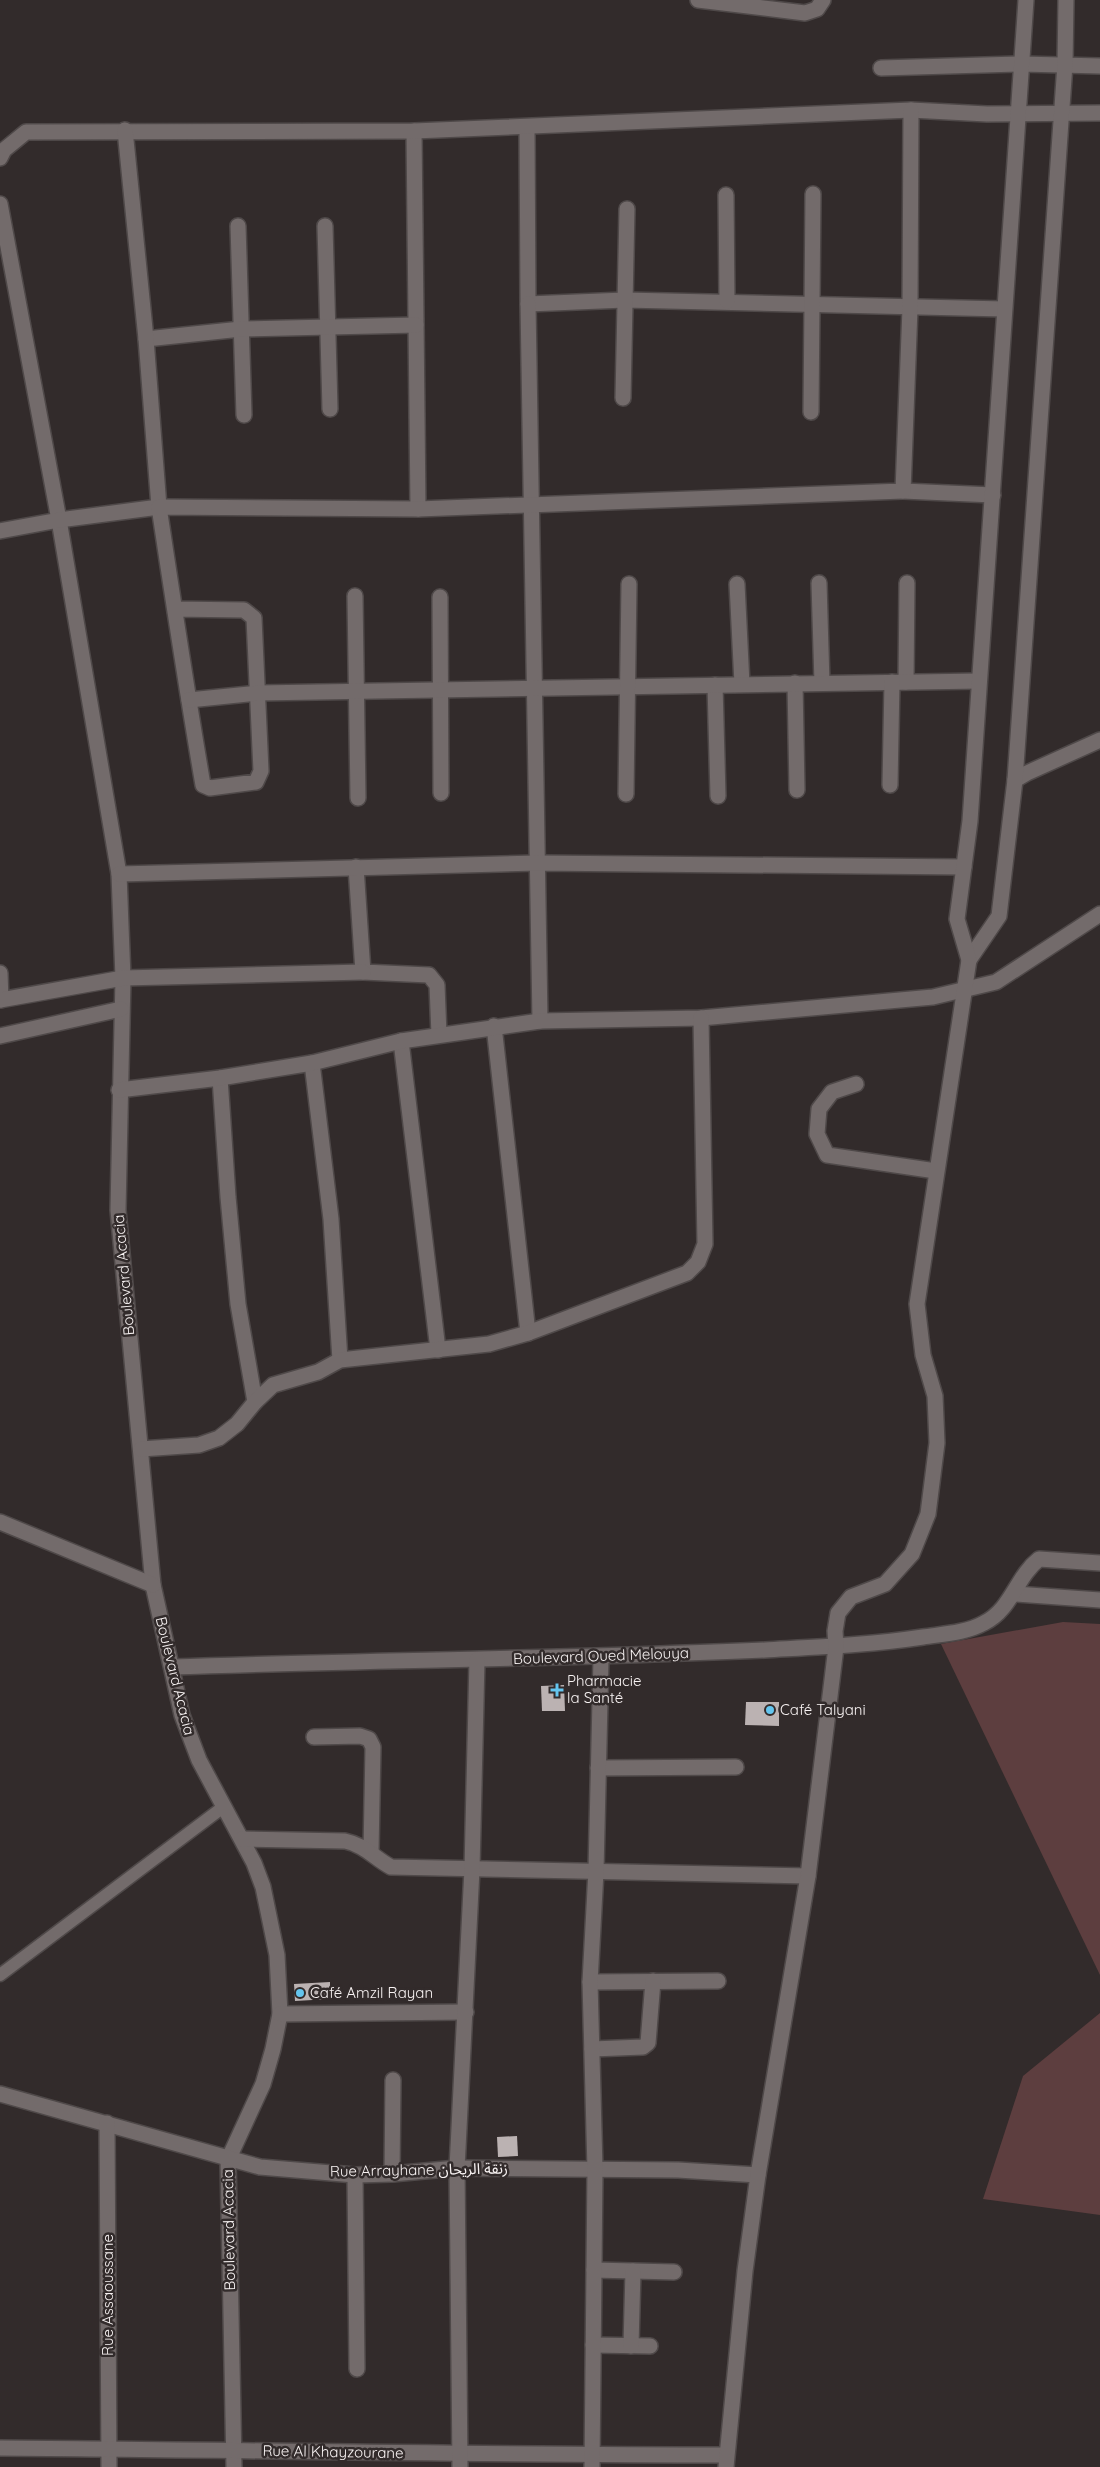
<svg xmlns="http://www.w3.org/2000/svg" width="1100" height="2467" font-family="Quicksand,'Noto Sans Arabic',sans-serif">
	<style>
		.green { fill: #5d3e3f }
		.building { fill: #bbb2b2 }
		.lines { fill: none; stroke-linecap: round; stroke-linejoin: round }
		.service-casing { stroke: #4f4949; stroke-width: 15 }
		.minor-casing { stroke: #4f4949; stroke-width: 18 }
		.service { stroke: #736b6b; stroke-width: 12 }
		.minor { stroke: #736b6b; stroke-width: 15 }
		.poi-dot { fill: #64c5ee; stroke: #322b2b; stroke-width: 2 }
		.labels { text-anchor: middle; stroke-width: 5; stroke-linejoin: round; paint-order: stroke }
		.street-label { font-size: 15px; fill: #f8f3f3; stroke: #322b2b }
		.poi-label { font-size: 15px; fill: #f8f3f3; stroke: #322b2b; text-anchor: start }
	</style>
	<rect width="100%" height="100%" fill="#322b2b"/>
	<g class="green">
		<polygon points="1063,1622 1100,1624 1100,1975 941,1644"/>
		<polygon points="1100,2013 1100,2215 983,2199 1023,2076"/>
	</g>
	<g class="building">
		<polygon points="564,1685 565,1711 542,1711 541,1686"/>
		<polygon points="746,1702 779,1702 779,1726 745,1725"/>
		<polygon points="330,1982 330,1999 295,2001 294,1984"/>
		<polygon points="517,2136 518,2156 498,2157 497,2137"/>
	</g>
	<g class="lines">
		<g class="service-casing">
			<polyline id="service" points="0,1975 222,1808"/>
		</g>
		<g class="minor-casing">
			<g id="minor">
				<polyline points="698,0 805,13 817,9 823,0"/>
				<polyline points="881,68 1022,64 1100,66"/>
				<polyline points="527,128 528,304 625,300 1004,309"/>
				<polyline points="414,131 418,509"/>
				<polyline points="0,158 4,150 26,132 414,131 911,110 987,114 1100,113"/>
				<polyline points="726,195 727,301"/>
				<polyline points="0,204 59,520 119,874 123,978 118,1210 153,1585 182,1715 199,1760 254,1863 263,1887 277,1955 280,2014 273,2049 263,2084 228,2160 234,2467"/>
				<polyline points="238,226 244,415"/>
				<polyline points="325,226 330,409"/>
				<polyline points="528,304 540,1021"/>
				<polyline points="146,339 241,329 416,325"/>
				<polyline points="623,398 627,209"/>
				<polyline points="811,412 813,194"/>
				<polyline points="903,491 993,495"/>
				<polyline points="0,531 59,520 159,507 146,339 125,130"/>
				<polyline points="819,583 822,683"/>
				<polyline points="737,584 742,684"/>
				<polyline points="355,596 358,798"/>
				<polyline points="440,597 441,793"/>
				<path d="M 175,609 L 244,610 L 254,618 L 261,771 L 256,782 L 210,788 L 203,785 C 187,693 173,600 159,507 L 418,509 L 903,491 L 910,308 L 911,110"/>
				<polyline points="906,682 907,583"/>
				<polyline points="795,683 797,790"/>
				<polyline points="715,685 718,796"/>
				<polyline points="189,700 258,693 979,681"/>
				<polyline points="1015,780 1027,773 1100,740"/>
				<polyline points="890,785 892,682"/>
				<polyline points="626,794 629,584"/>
				<polyline points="356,867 363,972 429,975 437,985 439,1035"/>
				<polyline points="119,874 537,863 964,867"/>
				<polyline points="969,960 999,916 1015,780 1065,64 1066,0"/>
				<polyline points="0,973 1,1000"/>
				<polyline points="0,1000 123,978 363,972"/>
				<polyline points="494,1026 528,1333"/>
				<polyline points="0,1036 121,1009"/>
				<polyline points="401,1041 438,1350"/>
				<polyline points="312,1063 331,1219 340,1360"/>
				<polyline points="220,1078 228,1197 238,1304 255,1402"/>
				<polyline points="856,1084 832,1092 819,1109 817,1134 827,1155 936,1171"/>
				<polyline points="119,1090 220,1078 312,1063 401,1041 540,1021 701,1018 933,997 996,982 1100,914"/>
				<polyline points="141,1449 199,1445 219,1438 237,1424 255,1402 273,1385 318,1372 340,1360 489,1344 528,1333 687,1273 698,1262 705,1244 701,1018"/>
				<polyline points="0,1522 153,1585"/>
				<polyline points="1015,1594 1100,1600"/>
				<path d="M 172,1667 C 369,1660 567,1659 765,1650 C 818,1647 870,1645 923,1637 C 943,1634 966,1633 984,1623 C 1012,1609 1016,1577 1039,1559 L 1100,1563"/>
				<polyline points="314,1737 360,1736 369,1739 373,1747 371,1852"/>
				<polyline points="598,1768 736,1767"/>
				<path d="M 242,1839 L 345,1841 C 365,1845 374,1858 391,1867 L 808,1876"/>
				<polyline points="590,1982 718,1981"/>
				<polyline points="280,2014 466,2012"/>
				<polyline points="592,2049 643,2047 648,2043 653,1981"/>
				<polyline points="0,2094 260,2167 355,2175 392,2174 457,2168 678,2170 758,2175"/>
				<polyline points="107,2123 109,2467"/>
				<polyline points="392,2174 393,2080"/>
				<polyline points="355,2175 357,2369"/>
				<polyline points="594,2270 674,2272"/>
				<polyline points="593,2345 650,2346"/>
				<polyline points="631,2346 633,2271"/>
				<path d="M 0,2448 C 242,2450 484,2455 725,2455"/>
				<polyline points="460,2467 457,2168 472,1869 477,1660"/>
				<polyline points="592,2467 595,2169 590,1982 596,1871 601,1658"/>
				<polyline points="726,2467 745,2271 758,2175 808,1876 836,1647 835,1631 838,1613 851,1597 885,1584 912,1554 928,1514 937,1443 935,1396 923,1355 917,1304 969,960 957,919 970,821 1026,0"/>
			</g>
		</g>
		<use href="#service" class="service"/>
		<use href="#minor" class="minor"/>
	</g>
	<g class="poi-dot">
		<path d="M554.5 1682.5h5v5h5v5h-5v5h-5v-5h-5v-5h5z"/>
		<circle cx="770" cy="1710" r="5"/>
		<circle cx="300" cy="1993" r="5"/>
	</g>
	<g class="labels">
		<g class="street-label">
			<text transform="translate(124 1275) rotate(-95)" y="5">Boulevard Acacia</text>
			<text transform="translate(601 1656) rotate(-2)" y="5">Boulevard Oued Melouya</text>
			<text transform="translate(175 1676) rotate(76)" y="5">Boulevard Acacia</text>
			<text transform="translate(419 2170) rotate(-1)" y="5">Rue Arrayhane زنقة الريحان</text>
			<text transform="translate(229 2230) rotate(-91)" y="5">Boulevard Acacia</text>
			<text transform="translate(108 2295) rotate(-90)" y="5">Rue Assaoussane</text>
			<text transform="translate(333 2452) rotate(1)" y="5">Rue Al Khayzourane</text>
		</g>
		<g class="poi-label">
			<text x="567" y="1686">Pharmacie<tspan x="567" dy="17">la Santé</tspan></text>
			<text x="780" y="1715">Café Talyani</text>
			<text x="310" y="1998">Café Amzil Rayan</text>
		</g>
	</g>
</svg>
